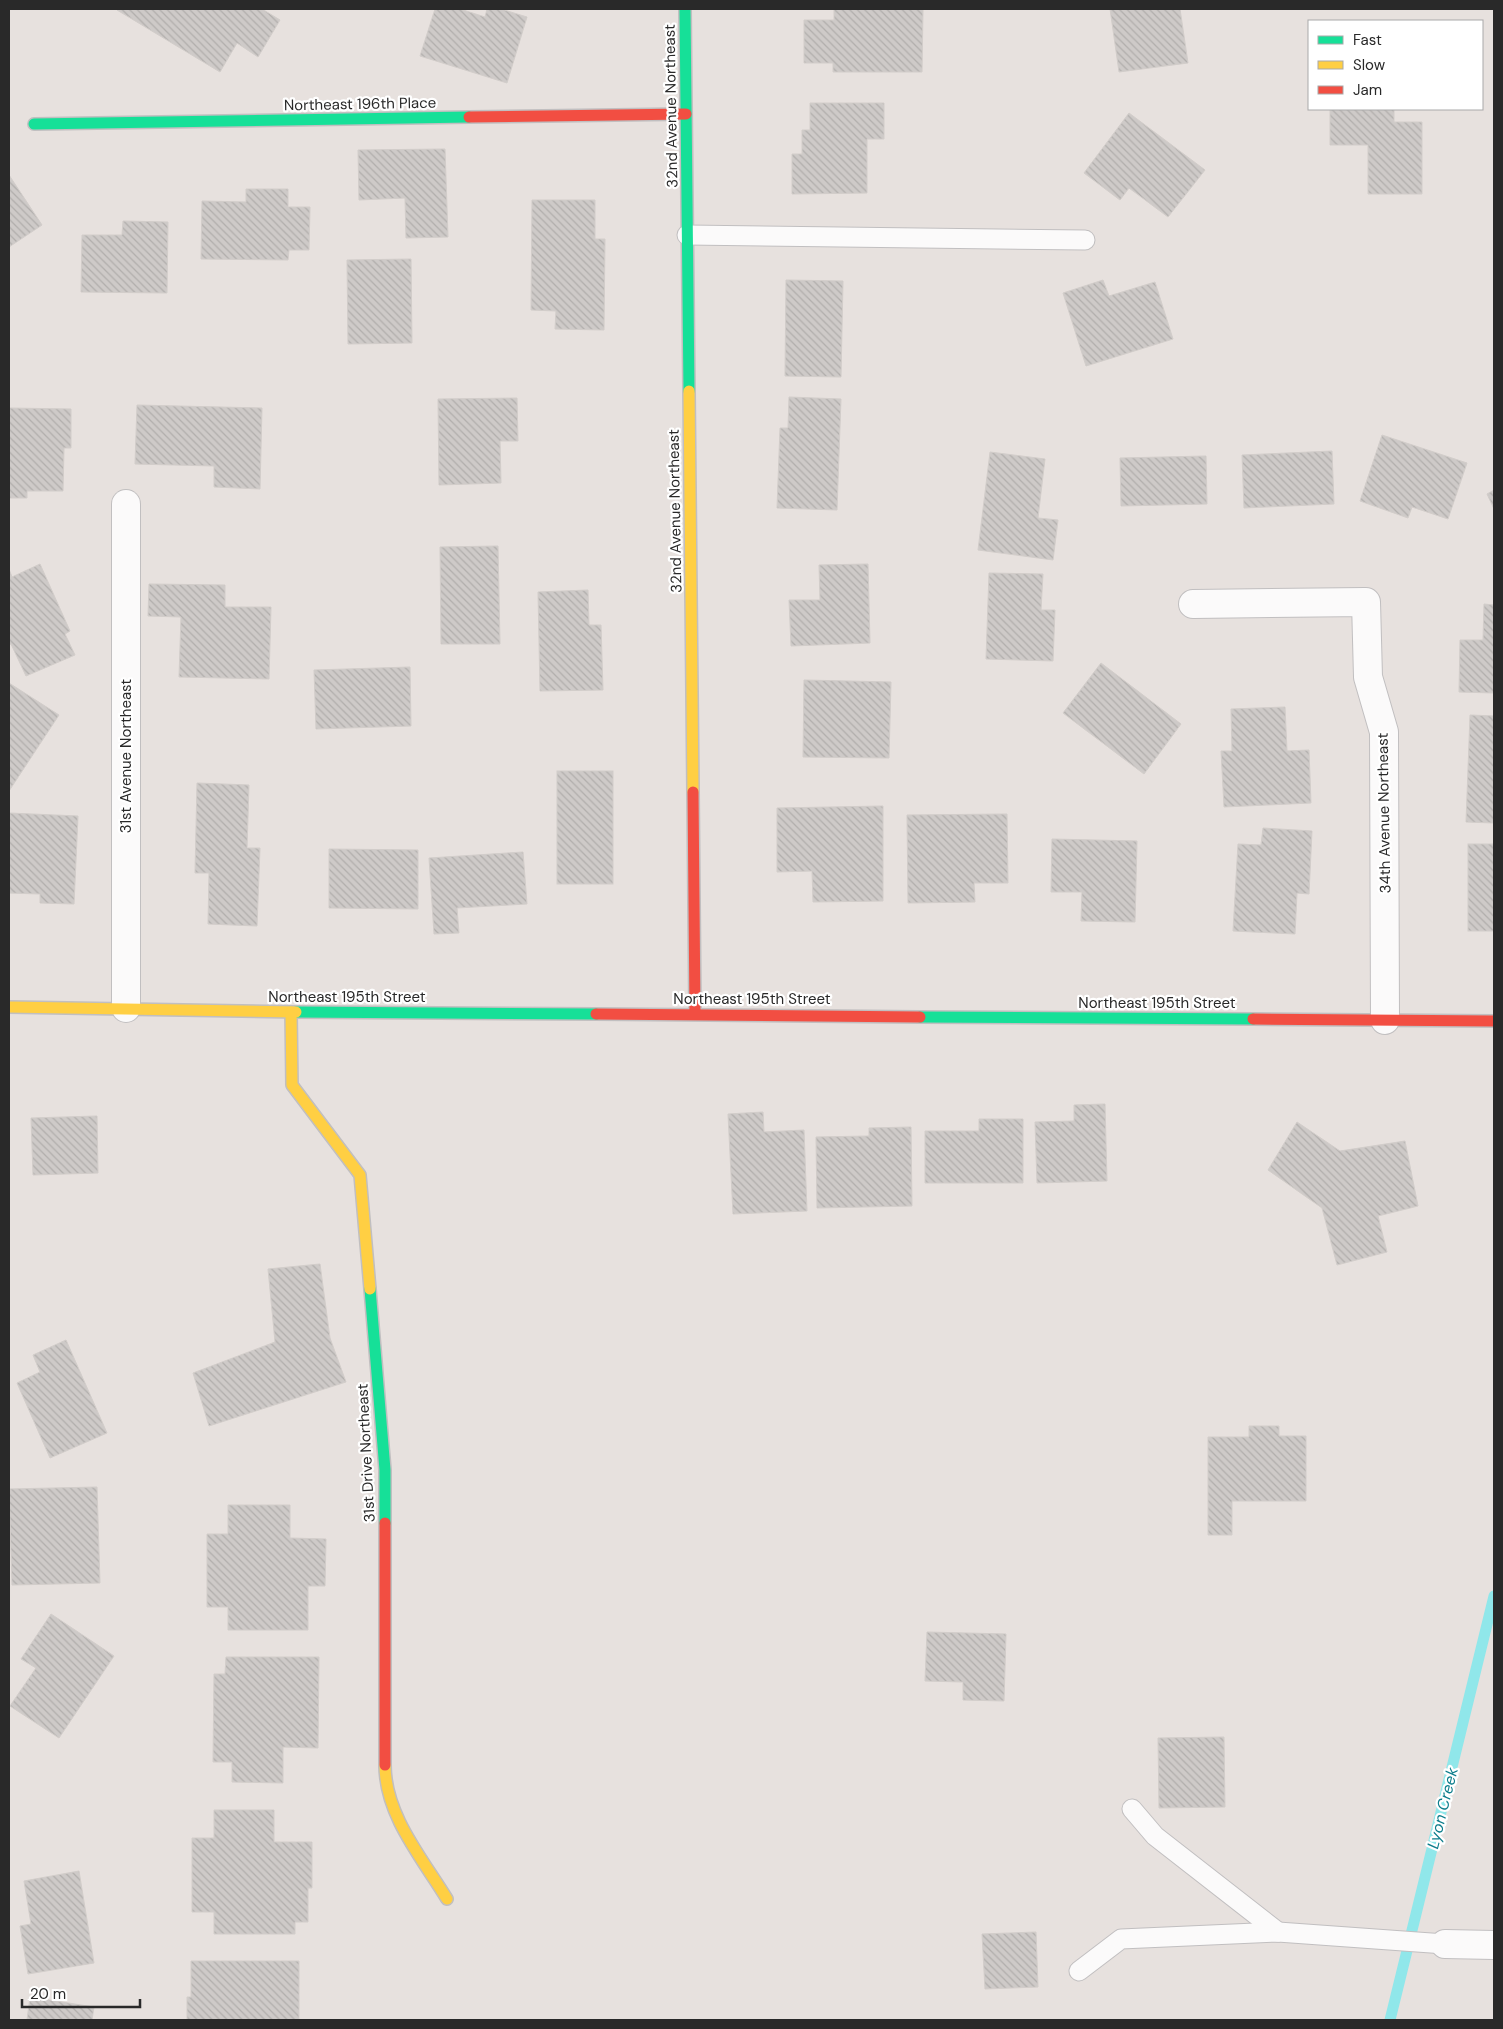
<svg xmlns="http://www.w3.org/2000/svg" width="1503" height="2029" font-family="'DM Sans',sans-serif">
	<style>
		.lines { fill: none; stroke-linecap: round; stroke-linejoin: round }
		.stream { stroke: #90e7ea; stroke-width: 11 }
		.building { fill: url(#building-back-hatch); stroke: #d2cdca }
		.lane-casing { stroke: #c1bfc0; stroke-width: 21 }
		.street-casing { stroke: #c1bfc0; stroke-width: 30 }
		.fast-casing { stroke: #c1bfc0; stroke-width: 14 }
		.slow-casing { stroke: #c1bfc0; stroke-width: 14 }
		.jam-casing { stroke: #c1bfc0; stroke-width: 14 }
		.lane { stroke: #fbfafa; stroke-width: 19 }
		.street { stroke: #fbfafa; stroke-width: 28 }
		.fast { stroke: #16e098; stroke-width: 11 }
		.slow { stroke: #ffcf43; stroke-width: 11 }
		.jam { stroke: #f24e42; stroke-width: 11 }
		.labels { text-anchor: middle; stroke-width: 4.5; stroke-linejoin: round; paint-order: stroke }
		.street-label { font-size: 15px; fill: #292929; stroke: #fff }
		.water-label { font-size: 16px; font-style: italic; fill: #0c7d8c; stroke: #fff }
	</style>
	<defs>
		<pattern id="building-back-hatch" width="6" height="6" patternUnits="userSpaceOnUse" patternTransform="scale(1.25)"><rect width="6" height="6" fill="#cecac8"/><path d="M-1 5l2 2M0 0l6 6M5-1l2 2" fill="none" stroke="#b1aeac"/></pattern>
	</defs>
	<rect width="100%" height="100%" fill="#e7e1de"/>
	<g class="lines">
		<polyline class="stream" points="1390,2020 1494,1596"/>
	</g>
	<g class="building">
		<polygon points="117,9 262,9 280,20 258,57 237,43 220,72 117,10"/>
		<polygon points="435,9 460,9 485,17 487,9 501,9 527,17 507,83 420,56"/>
		<polygon points="834,9 923,9 922,72 833,72 833,63 804,63 804,20 834,20"/>
		<polygon points="1110,9 1180,9 1188,63 1119,72"/>
		<polygon points="810,103 884,103 884,139 867,139 867,193 792,194 792,154 802,154 802,130 810,130"/>
		<polygon points="1330,109 1394,109 1394,122 1422,122 1422,194 1368,194 1368,145 1330,145"/>
		<polygon points="1129,113 1205,170 1168,217 1129,188 1120,200 1084,173"/>
		<polygon points="445,149 448,237 406,238 405,198 359,200 358,150"/>
		<polygon points="9,175 42,225 9,247"/>
		<polygon points="246,189 288,189 288,207 310,207 309,250 289,250 288,260 201,259 202,201 246,202"/>
		<polygon points="532,200 595,200 595,239 605,239 604,330 555,329 556,311 531,310"/>
		<polygon points="123,221 168,222 167,293 81,292 82,235 122,235"/>
		<polygon points="411,259 412,343 348,344 347,260"/>
		<polygon points="786,280 843,281 841,377 785,376"/>
		<polygon points="1103,280 1109,296 1155,282 1173,339 1086,366 1063,293"/>
		<polygon points="789,397 841,399 837,510 777,508 780,428 788,428"/>
		<polygon points="517,398 518,441 500,441 501,483 439,485 438,399"/>
		<polygon points="137,405 262,408 260,489 214,487 214,466 135,464"/>
		<polygon points="9,408 71,409 71,448 64,448 63,491 27,491 27,498 9,498"/>
		<polygon points="1382,435 1467,463 1448,519 1412,507 1408,518 1360,501"/>
		<polygon points="1332,451 1334,504 1244,508 1242,455"/>
		<polygon points="990,452 1045,459 1038,518 1058,520 1053,560 978,550"/>
		<polygon points="1206,456 1207,504 1121,506 1120,458"/>
		<polygon points="1494,490 1494,509 1487,494"/>
		<polygon points="498,546 500,644 441,644 440,547"/>
		<polygon points="40,564 70,631 65,634 75,655 26,676 11,644 9,645 9,569 12,577"/>
		<polygon points="868,564 870,643 791,646 789,600 820,600 819,565"/>
		<polygon points="989,573 1043,574 1041,610 1055,610 1053,661 986,659"/>
		<polygon points="149,584 225,585 225,607 271,607 269,679 179,677 181,617 148,616"/>
		<polygon points="588,590 589,625 601,625 603,690 540,691 538,592"/>
		<polygon points="1484,604 1494,605 1494,693 1459,692 1460,640 1483,640"/>
		<polygon points="1101,663 1181,724 1144,774 1063,713"/>
		<polygon points="410,667 411,726 316,729 314,670"/>
		<polygon points="804,680 891,682 889,758 803,757"/>
		<polygon points="9,683 59,715 9,791"/>
		<polygon points="1285,707 1287,751 1309,750 1311,803 1224,807 1221,751 1232,751 1231,709"/>
		<polygon points="1470,715 1494,716 1494,823 1466,822"/>
		<rect x="557" y="771" width="56" height="113"/>
		<polygon points="197,783 249,785 247,848 260,848 257,926 208,924 209,873 195,873"/>
		<polygon points="883,806 883,901 813,902 812,871 777,872 777,808"/>
		<polygon points="9,813 78,816 74,904 40,903 40,894 9,893"/>
		<polygon points="1007,814 1008,883 974,883 975,902 908,903 907,815"/>
		<polygon points="1263,828 1312,831 1309,894 1297,893 1295,934 1233,931 1238,844 1261,845"/>
		<polygon points="1052,839 1137,841 1135,922 1081,921 1082,892 1051,892"/>
		<rect x="1468" y="844" width="26" height="87"/>
		<polygon points="329,849 418,850 418,909 329,908"/>
		<polygon points="523,852 527,904 457,908 459,933 434,934 429,858"/>
		<polygon points="1105,1104 1107,1181 1037,1183 1035,1122 1074,1121 1074,1105"/>
		<polygon points="763,1112 764,1132 804,1130 807,1211 733,1214 728,1114"/>
		<polygon points="97,1116 98,1173 33,1175 31,1118"/>
		<polygon points="979,1119 1023,1119 1023,1183 925,1183 925,1131 979,1131"/>
		<polygon points="1297,1122 1340,1151 1405,1141 1418,1206 1378,1216 1387,1252 1337,1265 1322,1208 1268,1170"/>
		<polygon points="911,1127 912,1206 817,1208 816,1137 869,1136 869,1128"/>
		<polygon points="320,1264 330,1338 346,1382 209,1426 193,1373 275,1342 268,1269"/>
		<polygon points="66,1340 107,1433 50,1458 17,1383 40,1372 33,1355"/>
		<polygon points="1249,1426 1279,1426 1279,1436 1306,1436 1306,1501 1232,1501 1232,1535 1208,1535 1208,1437 1249,1437"/>
		<polygon points="97,1487 100,1583 12,1585 9,1489"/>
		<polygon points="228,1505 290,1505 290,1538 326,1539 325,1586 308,1586 308,1630 228,1630 228,1607 207,1607 207,1534 228,1534"/>
		<polygon points="51,1614 114,1656 59,1738 10,1706 36,1668 21,1659"/>
		<polygon points="927,1632 1006,1634 1004,1701 963,1700 963,1682 925,1681"/>
		<polygon points="226,1657 319,1657 318,1748 283,1747 283,1783 232,1782 232,1762 213,1762 214,1674 225,1674"/>
		<polygon points="1224,1737 1225,1807 1159,1808 1158,1738"/>
		<polygon points="214,1810 274,1810 274,1842 312,1842 312,1888 308,1888 308,1922 295,1922 295,1934 214,1934 214,1912 192,1912 192,1838 214,1838"/>
		<polygon points="79,1871 94,1963 28,1974 20,1926 31,1924 24,1881"/>
		<polygon points="1036,1932 1038,1987 985,1989 982,1934"/>
		<polygon points="191,1961 299,1961 299,2020 187,2020 187,1997 191,1997"/>
		<polygon points="30,1997 94,2007 92,2020 27,2020"/>
	</g>
	<g class="lines">
		<g class="lane-casing">
			<g id="lane">
				<polyline points="687,235 1085,240"/>
				<polyline points="1132,1809 1155,1836 1278,1932"/>
				<polyline points="1079,1971 1121,1939 1278,1932 1445,1944"/>
			</g>
		</g>
		<g class="street-casing">
			<g id="street">
				<polyline points="126,504 126,1008"/>
				<polyline points="1193,604 1366,602 1368,677 1384,732 1385,1020"/>
				<polyline points="1445,1944 1494,1945"/>
			</g>
		</g>
		<g class="fast-casing">
			<g id="fast">
				<polyline points="685,9 689,391"/>
				<polyline points="34,124 469,117"/>
				<polyline points="296,1012 596,1014"/>
				<polyline points="920,1017 1253,1019"/>
				<polyline points="370,1289 385,1470 385,1523"/>
			</g>
		</g>
		<g class="slow-casing">
			<g id="slow">
				<polyline points="689,391 693,792"/>
				<polyline points="9,1007 296,1012"/>
				<polyline points="291,1012 292,1085 360,1175 370,1289"/>
				<path d="M 385,1765 C 385,1815 422,1858 447,1899"/>
			</g>
		</g>
		<g class="jam-casing">
			<g id="jam">
				<polyline points="469,117 686,114"/>
				<polyline points="693,792 695,1014"/>
				<polyline points="596,1014 920,1017"/>
				<polyline points="1253,1019 1494,1021"/>
				<polyline points="385,1523 385,1765"/>
			</g>
		</g>
		<use href="#lane" class="lane"/>
		<use href="#street" class="street"/>
		<use href="#fast" class="fast"/>
		<use href="#slow" class="slow"/>
		<use href="#jam" class="jam"/>
	</g>
	<g class="labels">
		<g class="street-label">
			<text transform="translate(360 104) rotate(-1)" y="5">Northeast 196th Place</text>
			<text transform="translate(671 106) rotate(-91)" y="5">32nd Avenue Northeast</text>
			<text transform="translate(675 511) rotate(-91)" y="5">32nd Avenue Northeast</text>
			<text transform="translate(126 756) rotate(-90)" y="5">31st Avenue Northeast</text>
			<text transform="translate(1384 813) rotate(-91)" y="5">34th Avenue Northeast</text>
			<text x="347" y="1002">Northeast 195th Street</text>
			<text x="752" y="1004">Northeast 195th Street</text>
			<text x="1157" y="1008">Northeast 195th Street</text>
			<text transform="translate(366 1453) rotate(-93)" y="5">31st Drive Northeast</text>
		</g>
		<g class="water-label">
			<text transform="translate(1442 1808) rotate(-76)" y="6">Lyon Creek</text>
		</g>
	</g>
	<rect width="1503" height="2029" fill="none" stroke="#292929" stroke-width="20"/>
	<rect x="1308" y="20" width="175" height="90" fill="#ffffff" stroke="#a9a9a9"/>
	<rect x="1318" y="36" width="25" height="8" fill="#16e098" stroke="#a9a9a9"/>
	<text x="1353" y="45" font-size="15" fill="#292929">Fast</text>
	<rect x="1318" y="61" width="25" height="8" fill="#ffcf43" stroke="#a9a9a9"/>
	<text x="1353" y="70" font-size="15" fill="#292929">Slow</text>
	<rect x="1318" y="86" width="25" height="8" fill="#f24e42" stroke="#a9a9a9"/>
	<text x="1353" y="95" font-size="15" fill="#292929">Jam</text>
	<path d="M22 1999v8h118v-8" fill="none" stroke="#292929" stroke-width="2.5"/>
	<text x="30" y="1999" font-size="15" fill="#292929" stroke="#ffffff" stroke-width="4" paint-order="stroke">20 m</text>
</svg>
